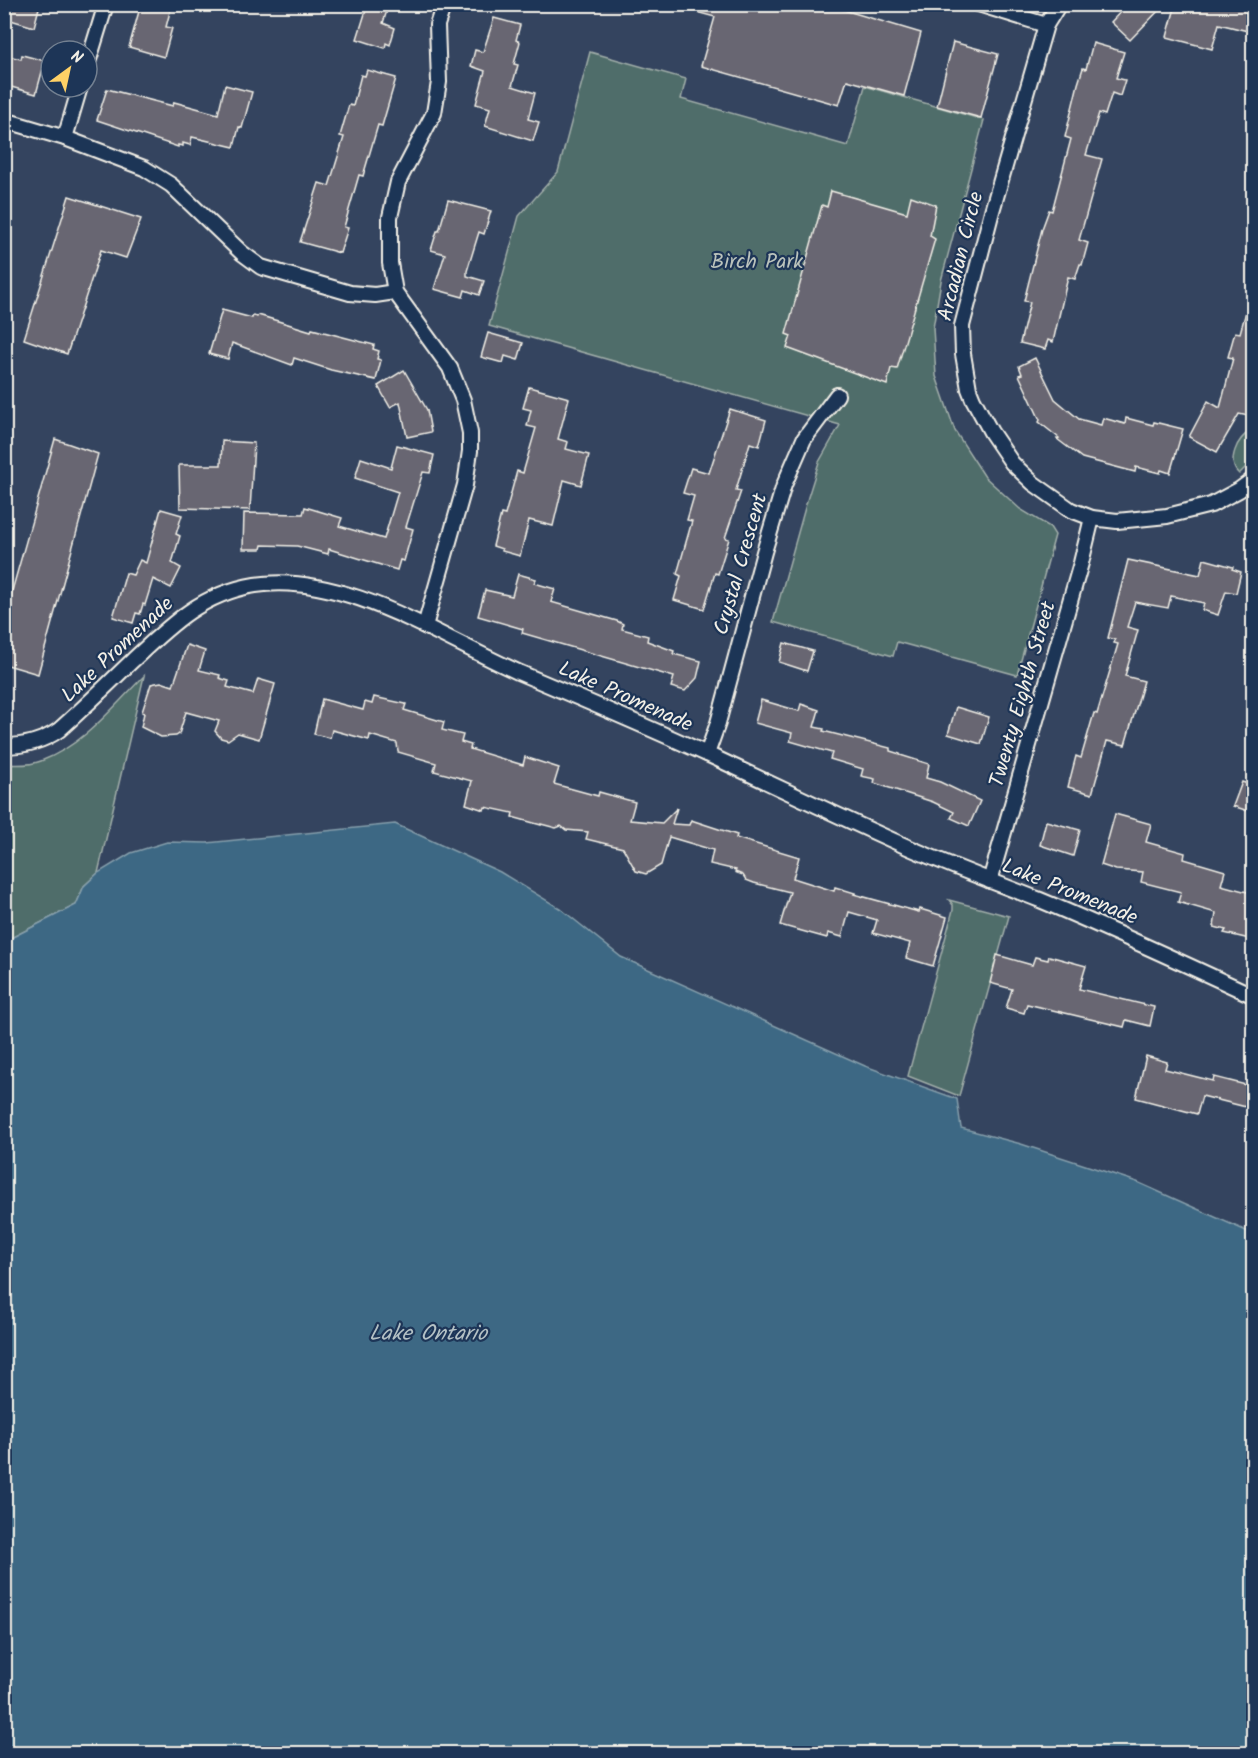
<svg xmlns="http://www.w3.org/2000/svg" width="1258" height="1758" font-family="Kalam,sans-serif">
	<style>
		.green { fill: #506d6b; stroke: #a2afaa; stroke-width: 1.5 }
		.water { fill: #3d6884; stroke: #869fac; stroke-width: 1.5 }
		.building { fill: #686672; stroke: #f4f1e8; stroke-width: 1.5 }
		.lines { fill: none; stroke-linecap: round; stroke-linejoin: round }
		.minor-casing { stroke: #f4f1e8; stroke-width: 18 }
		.minor { stroke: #1d3557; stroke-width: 14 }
		.labels { text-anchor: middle; stroke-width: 4.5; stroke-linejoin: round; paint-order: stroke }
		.street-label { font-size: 21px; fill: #f4f1e8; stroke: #1d3557 }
		.park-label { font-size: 21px; fill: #bbc3bc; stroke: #1d3557 }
		.water-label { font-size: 22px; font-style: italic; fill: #b4c1c5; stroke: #1d3557 }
	</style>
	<rect width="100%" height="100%" fill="#34445f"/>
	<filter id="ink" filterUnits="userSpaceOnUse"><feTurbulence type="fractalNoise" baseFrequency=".0167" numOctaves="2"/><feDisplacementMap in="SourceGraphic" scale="12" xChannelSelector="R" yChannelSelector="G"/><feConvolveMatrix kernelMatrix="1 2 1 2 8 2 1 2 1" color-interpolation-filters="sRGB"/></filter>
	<g filter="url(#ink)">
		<g class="green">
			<polygon points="590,52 686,79 681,99 848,146 865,86 984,120 941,281 933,328 936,376 955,431 985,477 1020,509 1050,527 1055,535 1017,675 897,642 893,656 773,622 808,497 819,462 840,425 489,326 519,216 558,172"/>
			<path d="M 1251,431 L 1253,432 L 1253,460 L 1239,474 C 1226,462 1237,438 1251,431 Z"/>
			<path d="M 144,676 L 98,873 L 84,886 L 76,905 L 5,941 L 4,764 C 16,765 31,765 41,761 C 84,745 113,707 144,676 Z"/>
			<polygon points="949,900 1009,916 959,1096 908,1076 953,910 953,905"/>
		</g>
		<polygon class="water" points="395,824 500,872 561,909 621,957 865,1066 957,1099 961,1128 1021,1144 1137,1182 1253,1234 1253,1753 5,1753 5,941 76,905 84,886 98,873 131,853 167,842 207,843"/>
		<g class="building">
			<polygon points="4,4 40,4 34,27 4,18"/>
			<polygon points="141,4 172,4 166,27 172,28 164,57 129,47"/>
			<polygon points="368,4 389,4 383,23 395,28 390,45 386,43 385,48 357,39"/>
			<polygon points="686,4 824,4 921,33 904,96 847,80 839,105 701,66 715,17 685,9"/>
			<polygon points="1128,4 1165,4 1130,40 1111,22"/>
			<polygon points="1176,4 1254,4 1254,24 1250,24 1248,31 1219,24 1212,49 1167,37"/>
			<polygon points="494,18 520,25 516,40 520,42 514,64 518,65 512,86 535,93 528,119 539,122 533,141 485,126 490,108 476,104 485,71 471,66 475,50 483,52"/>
			<polygon points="953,42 998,54 981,118 937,106"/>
			<polygon points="1093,43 1124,52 1116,78 1125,80 1120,96 1112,93 1105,115 1099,113 1086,155 1102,159 1079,240 1088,243 1082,265 1080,264 1075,279 1068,277 1053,342 1048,340 1045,349 1020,343 1030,302 1024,301 1042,229 1049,210 1052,211 1071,139 1065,137 1078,84 1083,68 1086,69"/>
			<polygon points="4,55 21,59 22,55 45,61 36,94 4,85"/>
			<polygon points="367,70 396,78 382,126 378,125 363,176 359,175 344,227 348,228 340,253 300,242 319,183 329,186 344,137 340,136 349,105 353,106 361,75 365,76"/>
			<polygon points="225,85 252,92 242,128 239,127 234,147 192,137 190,145 183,143 183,146 178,145 178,147 97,120 107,89 173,106 174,102 218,114"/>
			<polygon points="831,191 907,213 911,196 936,205 930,236 935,239 897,369 891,368 887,385 787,348 791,336 786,334 822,205 827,207"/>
			<polygon points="69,196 141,219 126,258 101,250 67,354 24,339"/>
			<polygon points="448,200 491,211 484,234 479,232 467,271 467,276 484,281 479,295 465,290 463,297 434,289 445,254 431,250 437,231 439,231"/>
			<polygon points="1249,301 1254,302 1254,417 1239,414 1217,452 1189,437 1208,401 1220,408 1233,358 1228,357 1235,332 1240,333"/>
			<polygon points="222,310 252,318 253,315 257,317 258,315 311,331 312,329 374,345 373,349 379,351 377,359 381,360 376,380 331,370 294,358 292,365 232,343 228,359 209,354"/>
			<polygon points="488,333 523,343 518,360 505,356 503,363 481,357"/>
			<polygon points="1035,358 1055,399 1079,419 1101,425 1103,418 1125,424 1126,418 1153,425 1154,422 1183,429 1170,473 1161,470 1160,473 1136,467 1135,472 1082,458 1057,439 1059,438 1039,422 1040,420 1019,375 1022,374 1019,366"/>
			<polygon points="404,370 427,410 431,432 407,437 400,402 390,407 378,386"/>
			<polygon points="529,387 569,398 558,439 568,442 566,449 589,455 581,485 564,480 553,526 529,520 520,556 502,551 502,549 493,546 501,514 505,515 517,471 523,473 536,428 527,426 531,410 523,408"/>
			<polygon points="730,409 766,420 759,446 750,443 736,490 741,491 725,538 729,539 718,574 715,573 704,609 674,600 681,576 677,574 692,521 687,520 694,496 683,493 691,468 709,473"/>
			<polygon points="55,439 98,454 38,674 4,664 4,619"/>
			<polygon points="222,441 254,443 250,510 180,508 179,465 221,465"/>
			<polygon points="397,445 434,455 430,473 423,472 406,527 413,529 404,561 400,560 397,570 329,549 328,554 297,546 262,545 261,549 243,549 244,513 303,514 305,507 342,518 339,526 384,539 398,492 355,478 361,458 391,468"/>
			<polygon points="161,509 182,515 176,534 180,536 172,563 181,568 171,588 153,579 145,605 143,604 140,614 136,613 133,623 113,617 126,573 133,575 140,560 146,563"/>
			<polygon points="1204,559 1233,567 1232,569 1241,572 1236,593 1226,591 1218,615 1202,610 1204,603 1171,596 1168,608 1135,602 1127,627 1138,630 1125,676 1144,681 1125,745 1107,741 1092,794 1068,787 1076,756 1081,758 1094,713 1097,714 1118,644 1114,643 1115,640 1108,638 1128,560 1200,575"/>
			<polygon points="518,574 536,579 534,583 555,589 551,602 617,621 623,624 622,629 648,636 647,641 674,651 673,654 701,661 697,678 685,691 671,687 674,677 522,633 523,629 478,616 485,590 512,596"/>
			<polygon points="784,643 813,651 807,671 779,662"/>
			<polygon points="187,645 205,651 199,670 220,675 219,678 229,681 227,687 253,694 258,679 275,684 259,739 238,733 228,740 221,738 215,731 219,721 186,712 179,734 176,736 161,737 141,727 144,713 142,712 151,684 161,682 173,686"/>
			<polygon points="374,697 406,704 404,710 444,722 442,730 463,735 461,742 471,745 470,749 523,765 525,757 559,768 554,784 598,796 599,792 635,802 630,820 662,823 677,808 672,824 689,825 691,820 737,835 736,838 799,857 793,878 834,891 835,887 855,893 854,894 919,912 920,909 947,917 933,966 906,958 910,943 873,933 877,920 849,912 842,937 828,933 827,938 780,925 790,892 754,883 746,880 743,875 735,872 736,870 710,864 713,850 669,837 661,865 646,874 636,871 623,848 586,839 588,832 566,830 561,826 556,828 541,824 541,825 512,817 513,813 485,807 484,810 466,804 472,781 434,771 436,763 398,752 397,743 370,735 369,740 332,730 330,738 314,734 322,699 363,710 365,702 372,704"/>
			<polygon points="761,700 799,711 801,704 819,710 814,727 824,729 823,731 890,748 890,751 900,754 900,755 929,764 926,778 940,782 980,801 969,826 951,818 954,812 933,802 874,783 875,779 861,776 863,769 830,759 832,753 790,741 792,733 755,723"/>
			<polygon points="956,707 989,717 981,744 948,734"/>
			<polygon points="1242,782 1254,786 1254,813 1233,806"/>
			<polygon points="1115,814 1151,824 1146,842 1185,853 1184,859 1225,871 1221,885 1251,893 1250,896 1254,897 1254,940 1224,933 1226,930 1214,927 1216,913 1178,902 1181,892 1141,882 1143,872 1116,870 1101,865"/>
			<polygon points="1046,821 1080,830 1073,856 1040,845"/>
			<polygon points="997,955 1032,965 1035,957 1048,960 1049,956 1086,966 1079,989 1154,1007 1150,1026 1126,1020 1124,1027 1027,1004 1024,1013 1006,1008 1012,989 990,983"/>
			<polygon points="1146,1056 1167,1062 1165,1069 1213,1081 1214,1077 1254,1087 1254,1109 1202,1096 1197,1114 1136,1098"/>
		</g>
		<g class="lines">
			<g class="minor-casing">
				<g id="minor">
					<polyline points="978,4 1046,25"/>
					<polyline points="1059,4 1046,25 992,211 962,326 963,354 969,389 973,399 991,432 1012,463 1033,483 1071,510 1092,518 1117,521 1167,516 1211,505 1239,490 1254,479"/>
					<polyline points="87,66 106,4"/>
					<polyline points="4,120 65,138 144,168 171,185 242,253 261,267 350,293 375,295 395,292"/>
					<polyline points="65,138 80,87"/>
					<polyline points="425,626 465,485 470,451 470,433 463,400 450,368 395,292 390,263 390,217 398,182 434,113 439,82 437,25 444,4"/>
					<path d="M 4,746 C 25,746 42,742 59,730 C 84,708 108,684 132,661 C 170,625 201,594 255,585 C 343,571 441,638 518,672 C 582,699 646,726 709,755 C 774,785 838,816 903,845 C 948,865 994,882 1040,900 C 1112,930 1183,963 1254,996"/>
					<polyline points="707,754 718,723 764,552 784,485 804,439 837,395"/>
					<polyline points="990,881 1081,563 1092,518"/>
				</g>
			</g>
			<use href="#minor" class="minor"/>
		</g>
	</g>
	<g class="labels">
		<g class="street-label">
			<text transform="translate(960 256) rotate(-76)" y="7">Arcadian Circle</text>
			<text transform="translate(740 564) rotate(-74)" y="7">Crystal Crescent</text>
			<text transform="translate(117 649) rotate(-43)" y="7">Lake Promenade</text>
			<text transform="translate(1022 694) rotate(-74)" y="7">Twenty Eighth Street</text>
			<text transform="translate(626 696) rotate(24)" y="7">Lake Promenade</text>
			<text transform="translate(1070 891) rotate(22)" y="7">Lake Promenade</text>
		</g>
		<g class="park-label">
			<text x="757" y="268">Birch Park</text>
		</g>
		<g class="water-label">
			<text x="428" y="1340">Lake Ontario</text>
		</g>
	</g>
	<rect width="1258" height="1758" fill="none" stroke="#1d3557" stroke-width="24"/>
	<rect x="12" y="12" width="1234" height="1734" fill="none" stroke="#f4f1e8" stroke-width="2" filter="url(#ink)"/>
	<g transform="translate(69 69) rotate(33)"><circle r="28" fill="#1d3557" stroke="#738091" stroke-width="1.5"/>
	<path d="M0-4.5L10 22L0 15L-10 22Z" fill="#ffd166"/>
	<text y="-9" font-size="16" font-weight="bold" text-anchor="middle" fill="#f4f1e8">N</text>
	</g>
</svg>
